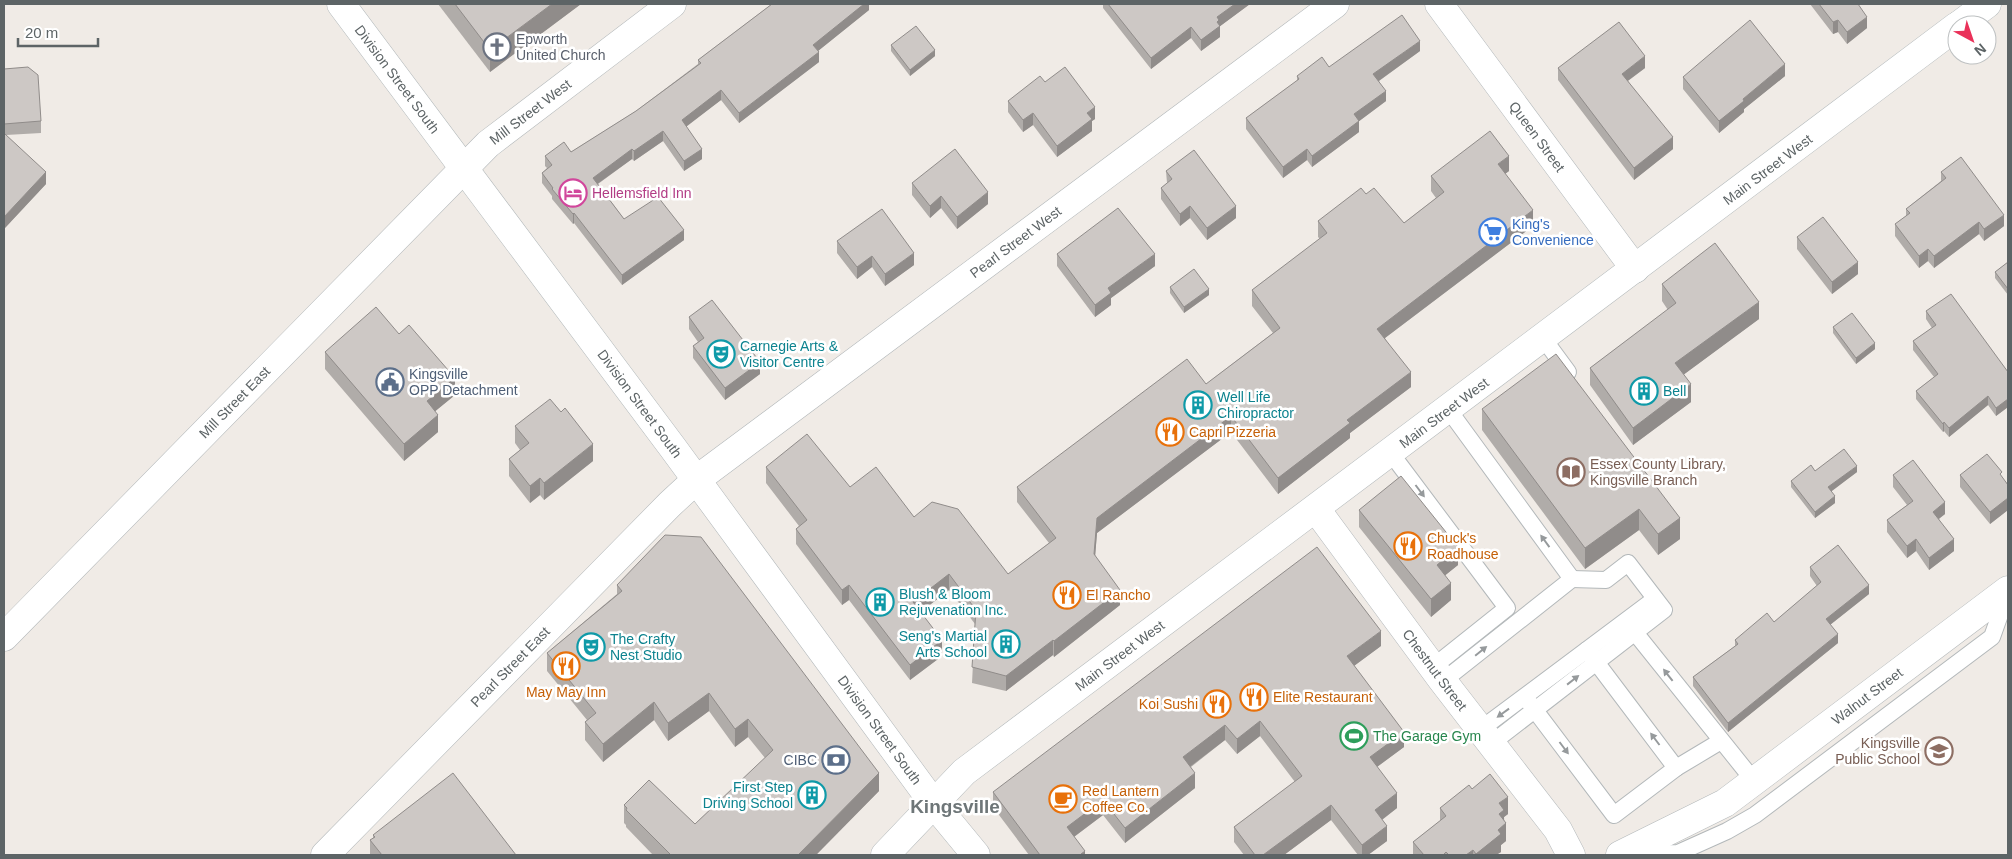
<svg xmlns="http://www.w3.org/2000/svg" width="2012" height="859" font-family="Arial,sans-serif">
	<style>
		.lines { fill: none; stroke-linecap: round; stroke-linejoin: round }
		.lane-casing { stroke: #b3b8ba; stroke-width: 18 }
		.street-casing { stroke: #b3b8ba; stroke-width: 29 }
		.secondary-casing { stroke: #b2b8ba; stroke-width: 29 }
		.lane { stroke: #fff; stroke-width: 16 }
		.street { stroke: #fff; stroke-width: 28 }
		.secondary { stroke: #fff; stroke-width: 28 }
		.wall { fill: #b0aca9 }
		.shaded-wall { fill: #908c8a }
		.building { fill: #cdc8c5; stroke: #908c8a }
		.oneway { fill: #969a9c }
		.labels { text-anchor: middle; stroke-width: 5; stroke-linejoin: round; paint-order: stroke }
		.worship-label { font-size: 14px; fill: #5b616d; stroke: #fff; text-anchor: start }
		.street-label { font-size: 14px; fill: #5d6466; stroke: #fff }
		.hotel-label { font-size: 14px; fill: #b23c85; stroke: #fff; text-anchor: start }
		.shop-label { font-size: 14px; fill: #366cbe; stroke: #fff; text-anchor: start }
		.culture-label { font-size: 14px; fill: #0d838f; stroke: #fff; text-anchor: start }
		.service-label { font-size: 14px; fill: #4e5e75; stroke: #fff; text-anchor: start }
		.food-label { font-size: 14px; fill: #c56008; stroke: #fff; text-anchor: start }
		.education-label { font-size: 14px; fill: #785e54; stroke: #fff; text-anchor: start }
		.leisure-label { font-size: 14px; fill: #27864d; stroke: #fff; text-anchor: start }
		.district-label { font-size: 19px; font-weight: bold; fill: #6e7678; stroke: #fff }
	</style>
	<rect width="100%" height="100%" fill="#f0ebe6"/>
	<g class="lines">
		<g class="lane-casing">
			<g id="lane">
				<polyline points="1543,338 1568,372"/>
				<polyline points="1390,452 1507,608 1433,667"/>
				<polyline points="1629,625 1754,781"/>
				<polyline points="1443,681 1572,579 1448,409"/>
				<polyline points="1525,697 1614,815 1676,768 1587,650"/>
				<polyline points="1481,729 1655,599"/>
				<polyline points="1492,743 1664,610 1628,563 1606,580 1572,579"/>
				<polyline points="1676,768 1721,741"/>
				<polyline points="1633,854 1678,853 1727,831 1755,815 1992,637 2008,592"/>
			</g>
		</g>
		<g class="street-casing">
			<g id="street">
				<path id="s1" d="M 1316,509 L 1442,680 L 1558,830 L 1571,855"/>
				<path id="s2" d="M 4,637 L 488,144 L 672,4"/>
				<path id="s3" d="M 325,855 L 670,504 L 696,480 L 1335,4"/>
				<path id="s4" d="M 1620,855 L 1725,803 L 2008,590"/>
			</g>
		</g>
		<g class="secondary-casing">
			<g id="secondary">
				<path id="s5" d="M 341,4 L 673,448 L 934,804 L 976,855"/>
				<path id="s6" d="M 1439,4 L 1635,269"/>
				<polyline points="1959,25 1987,4"/>
				<path id="s7" d="M 885,855 L 964,772 C 1295,524 1627,277 1957,26"/>
			</g>
		</g>
		<use href="#lane" class="lane"/>
		<use href="#street" class="street"/>
		<use href="#secondary" class="secondary"/>
	</g>
	<g class="wall">
		<polygon points="438,4 581,4 490,72"/>
		<polygon points="772,4 869,4 869,10 818,51 819,62 739,123 721,100 686,126 702,159 684,171 663,141 634,161 632,159 598,184 624,219 684,240 622,285 574,223 573,224 552,199 552,196 542,183 542,173 547,168 545,166 545,156 571,152 636,111 698,64 698,60"/>
		<polygon points="1103,4 1250,4 1220,26 1220,37 1201,51 1191,38 1151,69 1103,8"/>
		<polygon points="1810,4 1858,4 1867,28 1847,44 1838,32 1833,34"/>
		<polygon points="891,45 935,56 910,76 891,51"/>
		<polygon points="1420,51 1379,81 1386,101 1359,121 1359,132 1312,167 1307,160 1283,178 1246,129 1246,118 1297,81 1297,76 1329,67"/>
		<polygon points="1558,68 1645,68 1628,81 1673,149 1634,180 1558,80"/>
		<polygon points="4,69 41,121 41,133 6,135 46,184 4,229"/>
		<polygon points="1785,76 1744,109 1744,112 1719,133 1683,89 1683,77"/>
		<polygon points="1045,82 1095,119 1092,121 1092,131 1057,157 1033,125 1023,132 1008,112 1008,101"/>
		<polygon points="1166,171 1236,218 1207,240 1190,218 1180,226 1161,199 1161,188 1167,183"/>
		<polygon points="1509,171 1505,174 1533,226 1385,338 1411,387 1350,433 1350,438 1278,494 1231,432 1097,533 1095,556 1120,605 1054,657 1053,655 1006,691 972,683 975,624 949,590 920,612 942,656 910,680 849,600 842,605 796,544 796,529 799,526 766,483 766,467 850,487 914,517 1008,574 1049,543 1017,502 1017,487 1206,384 1273,333 1252,306 1252,290 1320,239 1318,237 1318,221 1366,194 1404,223 1436,198 1431,191 1431,176"/>
		<polygon points="1941,172 2004,226 1984,241 1979,234 1934,268 1928,261 1919,268 1895,236 1895,224 1906,216 1906,209 1941,181"/>
		<polygon points="912,183 988,204 957,229 941,208 930,218 912,195"/>
		<polygon points="1797,237 1858,274 1832,294 1797,249"/>
		<polygon points="837,241 914,265 885,286 872,267 857,279 837,253"/>
		<polygon points="1057,254 1155,266 1111,298 1111,305 1095,317 1057,266"/>
		<polygon points="2008,262 2008,295 1995,278 1995,272"/>
		<polygon points="1662,284 1759,319 1683,375 1691,402 1633,445 1590,385 1590,368 1668,310 1662,301"/>
		<polygon points="1170,287 1209,295 1184,313 1170,293"/>
		<polygon points="1926,311 2008,372 2008,407 1996,416 1988,405 1949,437 1944,431 1943,432 1916,399 1916,391 1934,377 1913,350 1913,341 1932,328 1926,319"/>
		<polygon points="689,317 760,374 725,400 693,358 693,346 698,342 689,329"/>
		<polygon points="1833,327 1875,349 1856,364 1833,333"/>
		<polygon points="399,334 455,395 435,411 438,432 404,461 325,369 325,352"/>
		<polygon points="1482,409 1680,518 1680,539 1658,555 1639,530 1585,569 1482,430"/>
		<polygon points="515,426 593,461 544,500 540,495 530,503 509,476 509,459 520,450 515,443"/>
		<polygon points="1815,471 1857,472 1831,491 1835,503 1815,518 1791,487 1791,481"/>
		<polygon points="1893,475 1945,514 1939,519 1954,551 1929,570 1916,551 1907,558 1887,532 1887,520 1907,505 1893,487"/>
		<polygon points="1960,475 2002,478 2008,485 2008,510 1990,524 1960,487"/>
		<polygon points="1359,510 1458,565 1445,575 1451,600 1431,617 1359,527"/>
		<polygon points="1810,567 1869,594 1830,625 1838,643 1728,732 1693,686 1693,677 1735,646 1735,640 1774,622 1817,586 1810,576"/>
		<polygon points="617,585 879,791 816,855 653,855 626,827 626,825 624,823 624,805 695,824 765,758 748,737 735,747 709,711 668,741 654,720 603,762 585,740 585,722 587,720 547,671 547,653 617,594"/>
		<polygon points="1381,646 1354,666 1404,747 1377,767 1397,808 1382,820 1387,841 1368,855 1358,855 1331,820 1284,855 1244,855 1234,842 1234,827 1295,782 1260,736 1237,754 1225,740 1191,767 1195,788 1125,843 1103,815 1074,837 1085,855 1029,855 993,807 993,792"/>
		<polygon points="1472,789 1508,814 1504,817 1506,841 1501,845 1501,852 1496,855 1413,855 1413,842 1440,821 1440,808"/>
		<polygon points="373,835 516,855 370,855 370,840 373,838"/>
	</g>
	<g class="shaded-wall">
		<polygon points="552,4 581,4 490,72 490,50"/>
		<polygon points="864,4 869,4 869,10 813,55 813,45"/>
		<polygon points="1235,4 1250,4 1219,27 1220,26 1220,37 1201,51 1201,40 1217,17"/>
		<polygon points="1867,17 1867,28 1847,44 1847,32"/>
		<polygon points="1838,20 1838,32 1833,34 1833,22"/>
		<polygon points="1191,27 1191,38 1151,69 1151,58"/>
		<polygon points="1420,41 1420,51 1373,85 1373,74"/>
		<polygon points="935,50 935,56 910,76 910,70"/>
		<polygon points="819,52 819,62 739,123 739,113"/>
		<polygon points="1645,56 1645,68 1622,85 1622,74"/>
		<polygon points="1785,64 1785,76 1744,109 1744,112 1719,133 1719,121 1743,99"/>
		<polygon points="721,90 721,100 682,130 682,120"/>
		<polygon points="1386,91 1386,101 1354,125 1354,114"/>
		<polygon points="1095,107 1095,119 1092,121 1092,131 1057,157 1057,146 1087,113"/>
		<polygon points="1033,113 1033,125 1023,132 1023,120"/>
		<polygon points="1359,121 1359,132 1312,167 1312,156"/>
		<polygon points="663,131 663,141 634,161 634,151"/>
		<polygon points="1673,137 1673,149 1634,180 1634,168"/>
		<polygon points="632,149 632,159 593,187 593,178"/>
		<polygon points="702,149 702,159 684,171 684,161"/>
		<polygon points="1307,149 1307,160 1283,178 1283,167"/>
		<polygon points="1509,156 1509,171 1498,179 1498,164"/>
		<polygon points="46,172 46,184 4,229 4,217"/>
		<polygon points="988,192 988,204 957,229 957,217"/>
		<polygon points="941,196 941,208 930,218 930,206"/>
		<polygon points="1190,206 1190,218 1180,226 1180,214"/>
		<polygon points="1236,206 1236,218 1207,240 1207,228"/>
		<polygon points="1533,210 1533,226 1377,344 1377,329"/>
		<polygon points="574,213 574,223 573,224 573,214"/>
		<polygon points="2004,215 2004,226 1984,241 1984,229"/>
		<polygon points="1979,222 1979,234 1934,268 1934,256"/>
		<polygon points="684,230 684,240 622,285 622,275"/>
		<polygon points="1928,249 1928,261 1919,268 1919,256"/>
		<polygon points="914,253 914,265 885,286 885,274"/>
		<polygon points="1155,254 1155,266 1111,298 1111,305 1095,317 1095,305 1108,288"/>
		<polygon points="872,256 872,267 857,279 857,267"/>
		<polygon points="1858,262 1858,274 1832,294 1832,282"/>
		<polygon points="1209,289 1209,295 1184,313 1184,307"/>
		<polygon points="1759,302 1759,319 1675,381 1675,363"/>
		<polygon points="1875,343 1875,349 1856,364 1856,358"/>
		<polygon points="760,362 760,374 725,400 725,388"/>
		<polygon points="1411,372 1411,387 1350,433 1350,438 1278,494 1278,478 1347,420"/>
		<polygon points="455,378 455,395 427,418 427,401"/>
		<polygon points="1691,384 1691,402 1633,445 1633,428"/>
		<polygon points="1988,396 1988,405 1949,437 1949,428"/>
		<polygon points="2008,399 2008,407 1996,416 1996,408"/>
		<polygon points="438,415 438,432 404,461 404,444"/>
		<polygon points="1231,416 1231,432 1097,533 1094,570 1094,554 1097,518"/>
		<polygon points="1944,422 1944,431 1943,432 1943,424"/>
		<polygon points="593,444 593,461 544,500 544,483"/>
		<polygon points="1857,466 1857,472 1828,494 1828,487"/>
		<polygon points="540,478 540,495 530,503 530,486"/>
		<polygon points="1835,496 1835,503 1815,518 1815,512"/>
		<polygon points="2008,498 2008,510 1990,524 1990,512"/>
		<polygon points="1945,502 1945,514 1933,523 1933,512"/>
		<polygon points="1639,509 1639,530 1585,569 1585,548"/>
		<polygon points="1680,518 1680,539 1658,555 1658,534"/>
		<polygon points="1916,539 1916,551 1907,558 1907,546"/>
		<polygon points="1954,539 1954,551 1929,570 1929,558"/>
		<polygon points="1458,547 1458,565 1437,582 1437,565"/>
		<polygon points="949,574 949,590 913,618 913,602"/>
		<polygon points="1451,583 1451,600 1431,617 1431,599"/>
		<polygon points="849,585 849,600 842,605 842,590"/>
		<polygon points="1869,585 1869,594 1826,628 1826,619"/>
		<polygon points="1120,590 1120,605 1054,657 1054,641"/>
		<polygon points="1381,631 1381,646 1347,671 1347,656"/>
		<polygon points="1838,634 1838,643 1728,732 1728,723"/>
		<polygon points="942,640 942,656 910,680 910,665"/>
		<polygon points="1053,640 1053,655 1006,691 1006,676"/>
		<polygon points="709,693 709,711 668,741 668,723"/>
		<polygon points="654,702 654,720 603,762 603,744"/>
		<polygon points="748,719 748,737 735,747 735,729"/>
		<polygon points="1260,721 1260,736 1237,754 1237,739"/>
		<polygon points="1225,725 1225,740 1183,772 1183,757"/>
		<polygon points="1404,732 1404,747 1370,772 1370,757"/>
		<polygon points="879,773 879,791 816,855 798,855"/>
		<polygon points="1195,773 1195,788 1125,843 1125,828"/>
		<polygon points="1397,793 1397,808 1375,825 1375,810"/>
		<polygon points="1508,797 1508,814 1504,817 1504,825 1506,823 1506,841 1501,845 1501,852 1496,855 1476,855 1499,803"/>
		<polygon points="1103,800 1103,815 1067,842 1067,827"/>
		<polygon points="1331,805 1331,820 1284,855 1263,855"/>
		<polygon points="1387,826 1387,841 1368,855 1362,855 1362,845"/>
		<polygon points="1473,850 1473,855 1466,855"/>
		<polygon points="1085,851 1085,855 1081,855 1081,854"/>
	</g>
	<g class="building">
		<polygon points="455,4 552,4 490,50"/>
		<polygon points="772,4 864,4 813,45 819,52 739,113 721,90 682,120 702,149 684,161 663,131 634,151 632,149 593,178 624,219 658,197 684,230 622,275 574,213 573,214 552,189 553,188 542,173 552,165 545,156 564,142 571,152 636,111 701,63 698,60"/>
		<polygon points="1108,4 1235,4 1217,17 1219,20 1217,22 1220,26 1201,40 1191,27 1151,58"/>
		<polygon points="1819,4 1858,4 1867,17 1847,32 1838,20 1833,22"/>
		<polygon points="1402,15 1420,41 1373,74 1386,91 1354,114 1359,121 1312,156 1307,149 1283,167 1246,118 1299,79 1297,76 1322,57 1329,67"/>
		<polygon points="1750,20 1785,64 1743,99 1744,101 1719,121 1683,77"/>
		<polygon points="1619,22 1645,56 1622,74 1673,137 1634,168 1558,68"/>
		<polygon points="916,26 935,50 910,70 891,45"/>
		<polygon points="28,67 38,75 41,121 4,124 4,69"/>
		<polygon points="1065,67 1095,107 1087,113 1092,119 1057,146 1033,113 1023,120 1008,101 1040,76 1045,82"/>
		<polygon points="1490,131 1509,156 1498,164 1533,210 1377,329 1411,372 1347,420 1350,423 1278,478 1231,416 1097,518 1094,554 1120,590 1054,641 1053,640 1006,676 972,667 976,610 949,574 913,602 942,640 910,665 849,585 842,590 796,529 807,520 766,467 807,434 850,487 876,467 914,517 932,502 958,509 1008,574 1056,538 1017,487 1187,359 1206,384 1280,328 1252,290 1327,233 1318,221 1361,188 1366,194 1374,188 1404,223 1444,192 1431,176"/>
		<polygon points="5,134 46,172 4,217 4,136"/>
		<polygon points="955,149 988,192 957,217 941,196 930,206 912,183"/>
		<polygon points="1194,150 1236,206 1207,228 1190,206 1180,214 1161,188 1172,179 1166,171"/>
		<polygon points="1961,157 2004,215 1984,229 1979,222 1934,256 1928,249 1919,256 1895,224 1910,213 1906,209 1946,178 1941,172"/>
		<polygon points="1118,208 1155,254 1108,288 1111,293 1095,305 1057,254"/>
		<polygon points="882,209 914,253 885,274 872,256 857,267 837,241"/>
		<polygon points="1823,217 1858,262 1832,282 1797,237"/>
		<polygon points="1715,243 1759,302 1675,363 1691,384 1633,428 1590,368 1676,303 1662,284"/>
		<polygon points="2008,262 2008,289 1995,272"/>
		<polygon points="1194,269 1209,289 1184,307 1170,287"/>
		<polygon points="1951,294 2008,372 2008,399 1996,408 1988,396 1949,428 1944,422 1943,424 1916,391 1938,374 1913,341 1936,325 1926,311"/>
		<polygon points="712,300 760,362 725,388 693,346 704,338 689,317"/>
		<polygon points="376,307 399,334 409,325 455,378 427,401 438,415 404,444 325,352"/>
		<polygon points="1852,313 1875,343 1856,358 1833,327"/>
		<polygon points="1556,354 1680,518 1658,534 1639,509 1585,548 1482,409"/>
		<polygon points="550,399 561,412 565,408 593,444 544,483 540,478 530,486 509,459 529,443 515,426"/>
		<polygon points="1844,449 1857,466 1828,487 1835,496 1815,512 1791,481 1811,465 1815,471"/>
		<polygon points="1987,454 2002,472 2000,474 2008,485 2008,498 1990,512 1960,475"/>
		<polygon points="1913,460 1945,502 1933,512 1954,539 1929,558 1916,539 1907,546 1887,520 1913,501 1893,475"/>
		<polygon points="1401,476 1458,547 1437,565 1451,583 1431,599 1359,510"/>
		<polygon points="665,535 701,537 879,773 798,855 671,855 626,810 627,808 624,805 649,780 695,824 773,750 748,719 735,729 709,693 668,723 654,702 603,744 585,722 596,713 547,653 622,591 617,585"/>
		<polygon points="1838,545 1869,585 1826,619 1838,634 1728,723 1693,677 1738,644 1735,640 1767,613 1774,622 1821,582 1810,567"/>
		<polygon points="1317,547 1381,631 1347,656 1404,732 1370,757 1397,793 1375,810 1387,826 1362,845 1331,805 1263,855 1255,855 1234,827 1302,776 1260,721 1237,739 1225,725 1183,757 1195,773 1125,828 1103,800 1067,827 1085,851 1081,854 1082,855 1040,855 993,792"/>
		<polygon points="453,773 516,855 382,855 370,840 375,837 373,835"/>
		<polygon points="1490,774 1508,797 1499,803 1504,810 1499,814 1506,823 1498,830 1501,834 1476,854 1473,850 1466,855 1449,855 1446,852 1443,855 1424,855 1413,842 1446,816 1440,808 1469,785 1472,789"/>
	</g>
	<defs><path id="oneway-solid" d="M-6-.8H1V-3.2L6.5 0L1 3.2V.8H-6Z" transform="scale(1.25)"/></defs>
	<g class="oneway">
		<use href="#oneway-solid" transform="translate(1420 491) rotate(53)"/>
		<use href="#oneway-solid" transform="translate(1545 541) rotate(-126)"/>
		<use href="#oneway-solid" transform="translate(1481 651) rotate(-39)"/>
		<use href="#oneway-solid" transform="translate(1668 675) rotate(-128)"/>
		<use href="#oneway-solid" transform="translate(1573 680) rotate(-38)"/>
		<use href="#oneway-solid" transform="translate(1503 713) rotate(144)"/>
		<use href="#oneway-solid" transform="translate(1655 739) rotate(-127)"/>
		<use href="#oneway-solid" transform="translate(1564 748) rotate(53)"/>
	</g>
	<defs>
		<g id="church-ring" transform="scale(1.4375)"><circle r="9.5" fill="#fff" stroke="#6b7280" stroke-width="1.5"/><path d="M-1.2-6h2.4v3.5h3.3v2.4h-3.3V6h-2.4V-.1h-3.3v-2.4h3.3Z" fill="#6b7280"/></g>
		<g id="hotel-ring" transform="scale(1.4375)"><circle r="9.5" fill="#fff" stroke="#d1479c" stroke-width="1.5"/><path d="M-6-4.5h1.5V1H6V5H4.5V3h-9V5H-6ZM-4 0a1.8 1.8 0 1 1 3.6 0ZM.5 0V-2.5h3Q6-2.5 6 0Z" fill="#d1479c"/></g>
		<g id="supermarket-ring" transform="scale(1.4375)"><circle r="9.5" fill="#fff" stroke="#3f7fe0" stroke-width="1.5"/><path d="M-6-5.5h2.5l.6 2H6L4.5 2H-2.5L-4.4-4H-6ZM-1.5 3.2a1.3 1.3 0 1 0 .1 0ZM3 3.2a1.3 1.3 0 1 0 .1 0Z" fill="#3f7fe0"/></g>
		<g id="theatre-ring" transform="scale(1.4375)"><circle r="9.5" fill="#fff" stroke="#0f9aa8" stroke-width="1.5"/><path d="M-5-5.5Q0-4 5-5.5V0Q5 5 0 6Q-5 5-5 0ZM-3.3-2.5H-1v1.5H-3.3ZM1-2.5H3.3v1.5H1ZM-2.8 1Q0 5.5 2.8 1Z" fill="#0f9aa8"/></g>
		<g id="civic-ring" transform="scale(1.4375)"><circle r="9.5" fill="#fff" stroke="#5c6f8a" stroke-width="1.5"/><path d="M-.6-6.5H3V-4.5H.6V-3L4-1V1h2V6H-6V1h2V-1L-.6-3ZM-1.2 2.5V6h2.4V2.5Z" fill="#5c6f8a"/></g>
		<g id="building-ring" transform="scale(1.4375)"><circle r="9.5" fill="#fff" stroke="#0f9aa8" stroke-width="1.5"/><path d="M-4-6H4V6H1V3H-1V6H-4ZM-2.5-4.3h1.7v1.8h-1.7ZM.8-4.3h1.7v1.8H.8ZM-2.5-1h1.7V.8h-1.7ZM.8-1h1.7V.8H.8Z" fill="#0f9aa8"/></g>
		<g id="restaurant-ring" transform="scale(1.4375)"><circle r="9.5" fill="#fff" stroke="#e8710a" stroke-width="1.5"/><path d="M-5-6h1v4h1v-4h1v4h1v-4h1v5L-1.5 .5V6h-2V.5L-5-1ZM5-6V6H3V1.5H1.5Q1.5-4 5-6Z" fill="#e8710a"/></g>
		<g id="library-ring" transform="scale(1.4375)"><circle r="9.5" fill="#fff" stroke="#8d6e63" stroke-width="1.5"/><path d="M-6-4Q-3-5.5-.7-3.5V5Q-3 3-6 4ZM6-4Q3-5.5 .7-3.5V5Q3 3 6 4Z" fill="#8d6e63"/></g>
		<g id="stadium-ring" transform="scale(1.4375)"><circle r="9.5" fill="#fff" stroke="#2e9e5b" stroke-width="1.5"/><path d="M0-5a6.5 5 0 1 0 0 10a6.5 5 0 1 0 0-10ZM-3.5-1.8h7v3.6h-7Z" fill="#2e9e5b"/></g>
		<g id="school-ring" transform="scale(1.4375)"><circle r="9.5" fill="#fff" stroke="#8d6e63" stroke-width="1.5"/><path d="M0-5L7-2L0 1L-7-2ZM-4 1L0 2.5L4 1V4Q0 6-4 4Z" fill="#8d6e63"/></g>
		<g id="bank-ring" transform="scale(1.4375)"><circle r="9.5" fill="#fff" stroke="#5c6f8a" stroke-width="1.5"/><path d="M-6-4H6V4H-6ZM0-2.3a2.3 2.3 0 1 0 0 4.6a2.3 2.3 0 1 0 0-4.6Z" fill="#5c6f8a"/></g>
		<g id="cafe-ring" transform="scale(1.4375)"><circle r="9.5" fill="#fff" stroke="#e8710a" stroke-width="1.5"/><path d="M-5.5-4.5H6V0H3Q3 3.5 0 3.5H-2.5Q-5.5 3.5-5.5 0ZM3-3.2v2h1.7v-2ZM-6 4.5H4V6H-6Z" fill="#e8710a"/></g>
	</defs>
	<g fill-rule="evenodd">
		<use href="#church-ring" x="497" y="47"/>
		<use href="#hotel-ring" x="573" y="193"/>
		<use href="#supermarket-ring" x="1493" y="232"/>
		<use href="#theatre-ring" x="721" y="354"/>
		<use href="#civic-ring" x="390" y="382"/>
		<use href="#building-ring" x="1644" y="391"/>
		<use href="#building-ring" x="1198" y="405"/>
		<use href="#restaurant-ring" x="1170" y="432"/>
		<use href="#library-ring" x="1571" y="472"/>
		<use href="#restaurant-ring" x="1408" y="546"/>
		<use href="#restaurant-ring" x="1067" y="595"/>
		<use href="#building-ring" x="880" y="602"/>
		<use href="#building-ring" x="1006" y="644"/>
		<use href="#theatre-ring" x="591" y="647"/>
		<use href="#restaurant-ring" x="566" y="666"/>
		<use href="#restaurant-ring" x="1254" y="697"/>
		<use href="#restaurant-ring" x="1217" y="704"/>
		<use href="#stadium-ring" x="1354" y="736"/>
		<use href="#school-ring" x="1939" y="751"/>
		<use href="#bank-ring" x="836" y="760"/>
		<use href="#building-ring" x="812" y="795"/>
		<use href="#cafe-ring" x="1063" y="799"/>
	</g>
	<g class="labels">
		<g class="worship-label">
			<text x="516" y="44">Epworth<tspan x="516" dy="16">United Church</tspan></text>
		</g>
		<g class="street-label">
			<text dy="5" stroke="none"><textPath href="#s5" startOffset="94">Division Street South</textPath></text>
			<text dy="5" stroke="none"><textPath href="#s2" startOffset="744">Mill Street West</textPath></text>
			<text dy="5" stroke="none"><textPath href="#s6" startOffset="165">Queen Street</textPath></text>
			<text dy="5" stroke="none"><textPath href="#s7" startOffset="1119">Main Street West</textPath></text>
			<text dy="5" stroke="none"><textPath href="#s3" startOffset="926">Pearl Street West</textPath></text>
			<text dy="5" stroke="none"><textPath href="#s2" startOffset="329">Mill Street East</textPath></text>
			<text dy="5" stroke="none"><textPath href="#s5" startOffset="499">Division Street South</textPath></text>
			<text dy="5" stroke="none"><textPath href="#s7" startOffset="714">Main Street West</textPath></text>
			<text dy="5" stroke="none"><textPath href="#s7" startOffset="309">Main Street West</textPath></text>
			<text dy="5" stroke="none"><textPath href="#s3" startOffset="264">Pearl Street East</textPath></text>
			<text dy="5" stroke="none"><textPath href="#s1" startOffset="200">Chestnut Street</textPath></text>
			<text dy="5" stroke="none"><textPath href="#s4" startOffset="295">Walnut Street</textPath></text>
			<text dy="5" stroke="none"><textPath href="#s5" startOffset="904">Division Street South</textPath></text>
		</g>
		<g class="hotel-label">
			<text x="592" y="198">Hellemsfield Inn</text>
		</g>
		<g class="shop-label">
			<text x="1512" y="229">King's<tspan x="1512" dy="16">Convenience</tspan></text>
		</g>
		<g class="culture-label">
			<text x="740" y="351">Carnegie Arts &amp;<tspan x="740" dy="16">Visitor Centre</tspan></text>
			<text x="1663" y="396">Bell</text>
			<text x="1217" y="402">Well Life<tspan x="1217" dy="16">Chiropractor</tspan></text>
			<text x="899" y="599">Blush &amp; Bloom<tspan x="899" dy="16">Rejuvenation Inc.</tspan></text>
			<text x="987" y="641" text-anchor="end">Seng's Martial<tspan x="987" dy="16">Arts School</tspan></text>
			<text x="610" y="644">The Crafty<tspan x="610" dy="16">Nest Studio</tspan></text>
			<text x="793" y="792" text-anchor="end">First Step<tspan x="793" dy="16">Driving School</tspan></text>
		</g>
		<g class="service-label">
			<text x="409" y="379">Kingsville<tspan x="409" dy="16">OPP Detachment</tspan></text>
			<text x="817" y="765" text-anchor="end">CIBC</text>
		</g>
		<g class="food-label">
			<text x="1189" y="437">Capri Pizzeria</text>
			<text x="1427" y="543">Chuck's<tspan x="1427" dy="16">Roadhouse</tspan></text>
			<text x="1086" y="600">El Rancho</text>
			<text x="566" y="697" text-anchor="middle">May May Inn</text>
			<text x="1273" y="702">Elite Restaurant</text>
			<text x="1198" y="709" text-anchor="end">Koi Sushi</text>
			<text x="1082" y="796">Red Lantern<tspan x="1082" dy="16">Coffee Co.</tspan></text>
		</g>
		<g class="education-label">
			<text x="1590" y="469">Essex County Library,<tspan x="1590" dy="16">Kingsville Branch</tspan></text>
			<text x="1920" y="748" text-anchor="end">Kingsville<tspan x="1920" dy="16">Public School</tspan></text>
		</g>
		<g class="leisure-label">
			<text x="1373" y="741">The Garage Gym</text>
		</g>
		<g class="district-label">
			<text x="955" y="813">Kingsville</text>
		</g>
	</g>
	<rect width="2012" height="859" fill="none" stroke="#5d6466" stroke-width="10"/>
	<g transform="translate(1972 40) rotate(140)"><circle r="24" fill="#ffffff" stroke="#bec1c2"/>
	<path d="M0-4L9 19L0 12L-9 19Z" fill="#ea3159"/>
	<text y="-8" font-size="14" font-weight="bold" text-anchor="middle" fill="#5d6466">N</text>
	</g>
	<path d="M18 38v8h80v-8" fill="none" stroke="#5d6466" stroke-width="2.5"/>
	<text x="25" y="38" font-size="15" fill="#5d6466" stroke="#ffffff" stroke-width="4" paint-order="stroke">20 m</text>
</svg>
